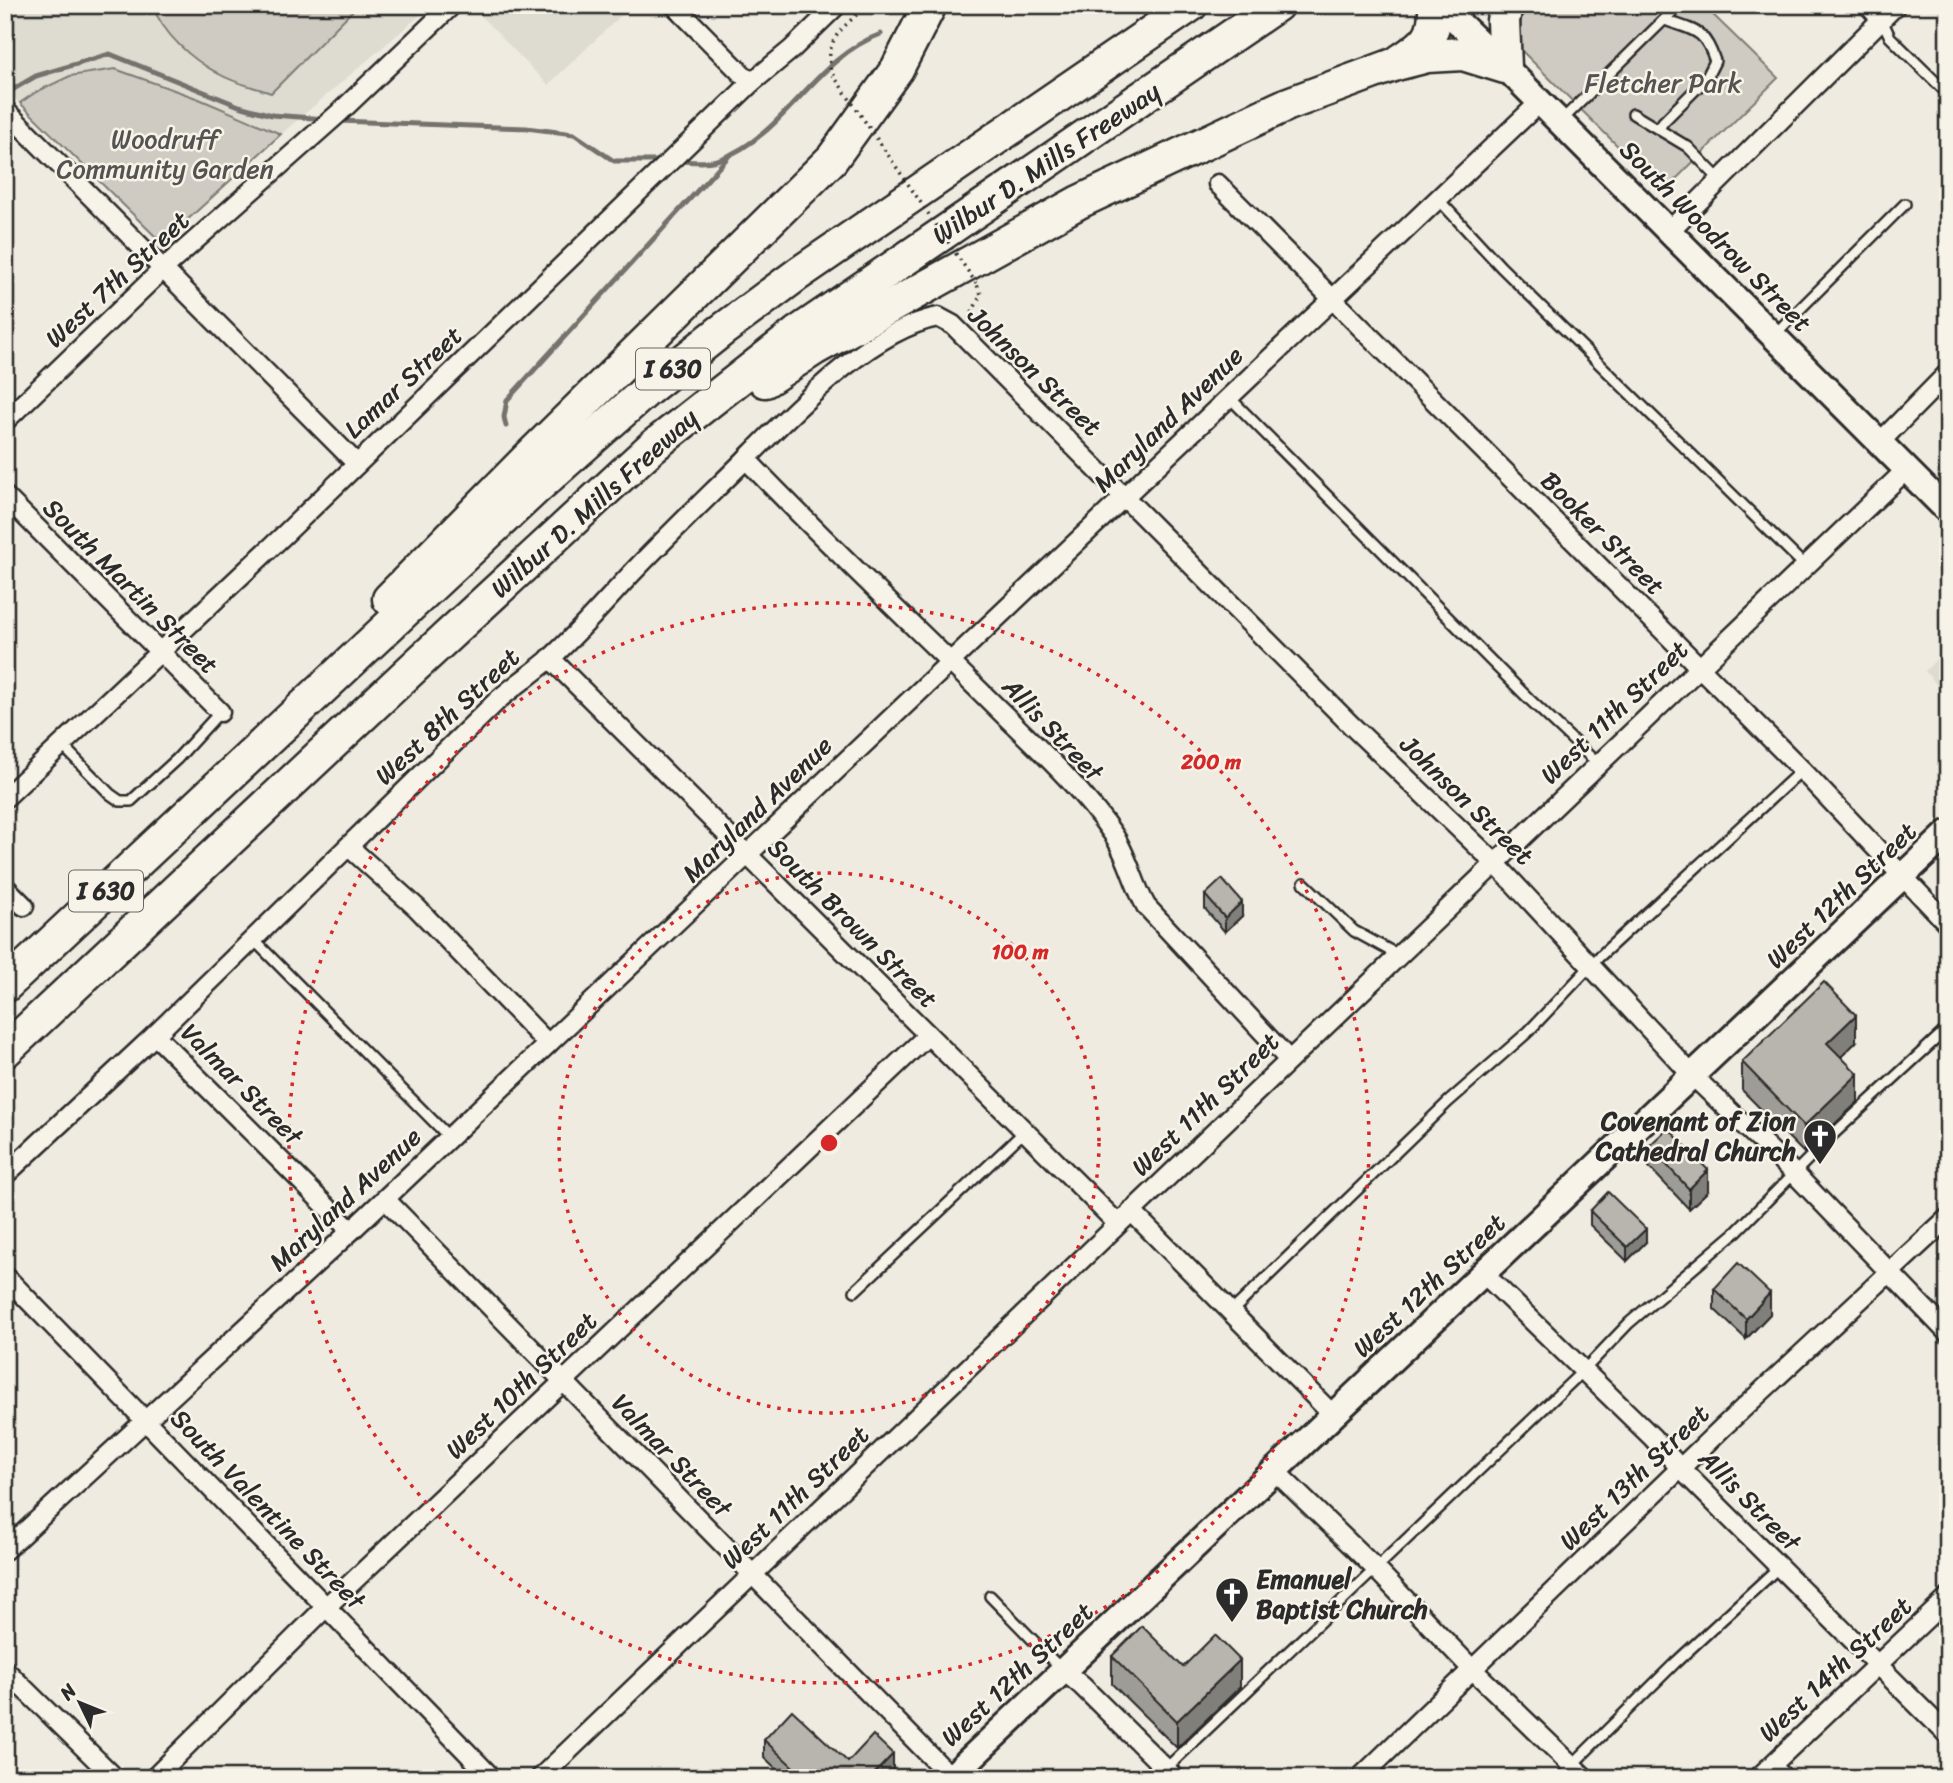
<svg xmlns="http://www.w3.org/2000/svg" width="1953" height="1783" font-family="Sriracha,sans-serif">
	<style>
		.built { fill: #dedbd1 }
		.green { fill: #cfcbc2; stroke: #7d7b76; stroke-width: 2 }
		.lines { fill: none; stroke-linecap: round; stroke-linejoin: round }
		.stream { stroke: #74726e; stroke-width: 5 }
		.lane-casing { stroke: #2b2b2b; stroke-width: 14 }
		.street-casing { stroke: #2b2b2b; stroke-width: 23 }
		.secondary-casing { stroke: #2b2b2b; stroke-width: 30 }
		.highway-casing { stroke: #2b2b2b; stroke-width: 37 }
		.path { stroke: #2b2b2b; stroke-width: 3.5; stroke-dasharray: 2 5; stroke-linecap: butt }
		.lane { stroke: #f7f3e8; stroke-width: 9 }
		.street { stroke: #f7f3e8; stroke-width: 18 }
		.secondary { stroke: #f7f3e8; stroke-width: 24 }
		.highway { stroke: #f7f3e8; stroke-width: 32 }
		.path-bridge { stroke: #2b2b2b; stroke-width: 3.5; stroke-dasharray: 2 5; stroke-linecap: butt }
		.wall { fill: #9e9c96; stroke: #2b2b2b; stroke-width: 2 }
		.shaded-wall { fill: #817f7a; stroke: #2b2b2b; stroke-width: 2 }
		.building { fill: #b8b5ae; stroke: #2b2b2b; stroke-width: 2 }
		.ring { fill: none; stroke: #d62828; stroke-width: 3.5; stroke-dasharray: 3.5 7 }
		.labels { text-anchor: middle; stroke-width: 5; stroke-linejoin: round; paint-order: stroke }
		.shield { fill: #f7f3e8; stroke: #686764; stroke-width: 2 }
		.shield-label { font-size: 24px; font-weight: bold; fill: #2b2b2b }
		.park-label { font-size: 26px; fill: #545351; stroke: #f7f3e8 }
		.street-label { font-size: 26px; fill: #2b2b2b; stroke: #f7f3e8 }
		.poi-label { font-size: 26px; font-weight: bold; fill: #2b2b2b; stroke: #f7f3e8; text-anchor: end }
		.centre { fill: #d62828; stroke: #f7f3e8; stroke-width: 3.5 }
		.ring-label { font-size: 21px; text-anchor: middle; font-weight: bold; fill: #d62828; stroke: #f7f3e8; stroke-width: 5; stroke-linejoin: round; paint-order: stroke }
	</style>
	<rect width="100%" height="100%" fill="#efebe0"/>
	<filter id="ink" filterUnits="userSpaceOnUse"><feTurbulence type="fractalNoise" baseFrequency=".0143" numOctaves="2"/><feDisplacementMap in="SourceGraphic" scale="14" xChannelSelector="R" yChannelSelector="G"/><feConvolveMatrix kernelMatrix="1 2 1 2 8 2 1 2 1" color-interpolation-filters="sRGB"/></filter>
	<g filter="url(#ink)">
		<g class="built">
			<polygon points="5,5 432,5 281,134 162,243 5,89"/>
			<polygon points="470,5 632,5 548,85"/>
			<polygon points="1948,647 1948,698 1925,671"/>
		</g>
		<g class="green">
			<path d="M 152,5 L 358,5 L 271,93 C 254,87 234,83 219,74 C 191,59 164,35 152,5 Z"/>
			<polygon points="1522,5 1703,5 1778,78 1669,186 1658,186 1519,48"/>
			<polygon points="115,69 199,99 281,134 162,243 20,103 36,92 70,76"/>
		</g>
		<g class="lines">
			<g class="stream">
				<polyline points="958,7 1014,6 1082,11"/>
				<polyline points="5,94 36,76 110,54 239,106 272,115 326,119"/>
				<polyline points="339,121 526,128 574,134 614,161 663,161"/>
				<path d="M 677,161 C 690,161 708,164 720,159 C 786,135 814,58 881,34"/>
				<polyline points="506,426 504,417 507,400 728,157"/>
			</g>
			<g class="lane-casing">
				<g id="lane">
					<polyline points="1882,20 1890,37 1948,94"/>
					<polyline points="1633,114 1688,147 1720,180"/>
					<polyline points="1560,122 1679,5"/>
					<path d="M 1659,129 L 1663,122 L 1706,79 L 1715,61 C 1704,28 1694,31 1665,20"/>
					<polyline points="1438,199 1501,267 1805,566"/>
					<polyline points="1775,334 1905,204"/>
					<polyline points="1229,397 1529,699 1598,764"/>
					<polyline points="62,745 110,794 120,801 131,801 177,759 220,712"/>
					<polyline points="1304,883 1354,931 1398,955"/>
					<polyline points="253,939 449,1137"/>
					<polyline points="855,1291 1025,1131"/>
					<polyline points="1231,1312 1448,1102 1528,1032 1599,957 1802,770"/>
					<polyline points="990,1596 1062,1670"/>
					<polyline points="1774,1762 1790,1778"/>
					<polyline points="1572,1765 1675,1663 1779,1567"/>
					<polyline points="1156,1778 1584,1370 1629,1323 1736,1232 1827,1140 1948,1028"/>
				</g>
			</g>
			<g class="street-casing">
				<g id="street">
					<polyline points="674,5 751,83"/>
					<polyline points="1868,5 1882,20"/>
					<polyline points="5,110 356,463"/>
					<polyline points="1218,184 1802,770 1948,924"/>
					<polyline points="1669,231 1896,5"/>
					<polyline points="5,421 164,268 339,113 452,5"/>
					<polyline points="1880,442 1948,373"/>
					<path d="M 746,459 C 824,541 906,618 987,698 C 1030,741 1078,783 1113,834 C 1128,856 1133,883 1146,906 L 1289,1060"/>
					<polyline points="5,496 220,712"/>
					<polyline points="550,658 1118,1224"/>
					<polyline points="5,798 283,536 751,83 792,49 837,5"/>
					<polyline points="349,847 417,908 548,1044"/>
					<polyline points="5,887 24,906"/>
					<polyline points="155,1035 351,1231"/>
					<path d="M 5,1175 L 155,1035 L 498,700 C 515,685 535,672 552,657 C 580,631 606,601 632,573 C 671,532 712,493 752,453 C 799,406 871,330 938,317 L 953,325 L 1351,725 L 1495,863 L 1693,1076 L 1794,1173 L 1948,1333"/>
					<polyline points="385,1199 951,1777"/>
					<polyline points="1131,1211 1334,1416"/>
					<polyline points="1484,1274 1652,1437 1681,1469 1948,1735"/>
					<polyline points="5,1276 492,1778"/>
					<polyline points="1275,1471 1376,1569 1471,1668 1585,1778"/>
					<polyline points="5,1550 351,1231 1540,102"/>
					<polyline points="5,1670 115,1778"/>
					<polyline points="1064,1671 1082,1686 1175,1778"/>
					<polyline points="154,1778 326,1607 928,1035"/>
					<polyline points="540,1778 1907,469"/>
					<polyline points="1360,1778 1723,1427 1948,1218"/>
					<polyline points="1758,1778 1948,1598"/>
				</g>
			</g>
			<g class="secondary-casing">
				<g id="secondary">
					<polyline points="1440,5 1505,67 1948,511"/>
					<polyline points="950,1778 1948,833"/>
				</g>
			</g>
			<g class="highway-casing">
				<g id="highway">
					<path d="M 1400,61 C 1426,44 1436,37 1435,5"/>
					<polyline points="765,381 814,349 1079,202 1288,104 1396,64 1427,56 1463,54 1505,67 1503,21 1506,5"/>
					<polyline points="389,599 527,459 832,159 897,69 930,5"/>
					<polyline points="5,986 534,490 647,390 721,331 798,274 1191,5"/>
					<polyline points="5,1051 412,669 652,447 797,333 1277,5"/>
				</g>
			</g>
			<polyline class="path" points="969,319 981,294 977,285"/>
			<use href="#lane" class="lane"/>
			<use href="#street" class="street"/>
			<use href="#secondary" class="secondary"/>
			<use href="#highway" class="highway"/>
			<path class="path-bridge" d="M 867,5 C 844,28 824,37 831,72 L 976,283"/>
		</g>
		<g class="wall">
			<polygon points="1205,895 1242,916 1225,932 1205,909"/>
			<polygon points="1856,1042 1841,1057 1858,1102 1804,1153 1742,1090 1742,1062"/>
			<polygon points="1649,1146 1708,1191 1689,1209 1649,1167"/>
			<polygon points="1590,1211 1646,1242 1627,1261 1590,1225"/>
			<polygon points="1714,1289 1770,1314 1746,1339 1714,1309"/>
			<polygon points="1112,1656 1183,1667 1240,1687 1177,1748 1112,1684"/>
			<polygon points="764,1740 848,1762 893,1771 886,1778 786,1778 764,1757"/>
		</g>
		<g class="shaded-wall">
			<polygon points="1242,902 1242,916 1225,932 1225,918"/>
			<polygon points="1856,1015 1856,1042 1827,1071 1827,1043"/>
			<polygon points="1858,1074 1858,1102 1804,1153 1804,1126"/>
			<polygon points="1708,1170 1708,1191 1689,1209 1689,1189"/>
			<polygon points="1646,1229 1646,1242 1627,1261 1627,1247"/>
			<polygon points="1770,1293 1770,1314 1746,1339 1746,1319"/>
			<polygon points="1240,1660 1240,1687 1177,1748 1177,1721"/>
			<polygon points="893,1754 893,1771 886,1778 870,1778"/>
		</g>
		<g class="building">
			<polygon points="1222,879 1242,902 1225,918 1205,895"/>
			<polygon points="1824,982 1856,1015 1827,1043 1858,1074 1804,1126 1742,1062"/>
			<polygon points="1668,1128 1708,1170 1689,1189 1649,1146"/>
			<polygon points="1608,1192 1646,1229 1627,1247 1590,1211"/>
			<polygon points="1738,1263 1770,1293 1746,1319 1714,1289"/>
			<polygon points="1142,1626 1183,1667 1215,1635 1240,1660 1177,1721 1112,1656"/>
			<polygon points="792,1710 848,1762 873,1735 893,1754 870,1778 805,1778 764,1740"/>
		</g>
	</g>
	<g class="ring">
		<circle cx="829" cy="1143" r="270"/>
		<circle cx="829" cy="1143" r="540"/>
	</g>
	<defs>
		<g id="church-pin" transform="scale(1.75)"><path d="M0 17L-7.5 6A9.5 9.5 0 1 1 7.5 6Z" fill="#2b2b2b" stroke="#f7f3e8"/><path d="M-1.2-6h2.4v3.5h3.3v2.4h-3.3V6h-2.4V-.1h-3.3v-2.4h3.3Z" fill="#fff"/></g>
	</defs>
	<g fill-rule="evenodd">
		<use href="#church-pin" x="1820" y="1136"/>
		<use href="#church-pin" x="1232" y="1594"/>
	</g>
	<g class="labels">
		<g class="shield">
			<rect x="636" y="348.5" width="74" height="41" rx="5"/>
			<rect x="69" y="870.5" width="74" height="41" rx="5"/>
		</g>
		<g class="shield-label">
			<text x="673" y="377">I 630</text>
			<text x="106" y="899">I 630</text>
		</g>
		<g class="park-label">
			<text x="1663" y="92">Fletcher Park</text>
			<text x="165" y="148">Woodruff<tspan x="165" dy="30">Community Garden</tspan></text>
		</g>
		<g class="street-label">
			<text transform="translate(1046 163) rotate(-34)" y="9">Wilbur D. Mills Freeway</text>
			<text transform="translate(1716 236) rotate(45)" y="9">South Woodrow Street</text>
			<text transform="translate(117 279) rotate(-43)" y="9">West 7th Street</text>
			<text transform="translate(1035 371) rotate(44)" y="9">Johnson Street</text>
			<text transform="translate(403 382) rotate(-43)" y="9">Lamar Street</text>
			<text transform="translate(1168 419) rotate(-44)" y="9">Maryland Avenue</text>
			<text transform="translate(594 503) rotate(-42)" y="9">Wilbur D. Mills Freeway</text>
			<text transform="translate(1603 533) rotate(45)" y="9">Booker Street</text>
			<text transform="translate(131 586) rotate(45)" y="9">South Martin Street</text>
			<text transform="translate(1614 712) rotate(-44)" y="9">West 11th Street</text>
			<text transform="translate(447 716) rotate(-43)" y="9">West 8th Street</text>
			<text transform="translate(1053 729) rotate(46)" y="9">Allis Street</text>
			<text transform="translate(1467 800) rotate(44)" y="9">Johnson Street</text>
			<text transform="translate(757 809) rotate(-44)" y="9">Maryland Avenue</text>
			<text transform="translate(1841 895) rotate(-44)" y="9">West 12th Street</text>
			<text transform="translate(853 923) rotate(45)" y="9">South Brown Street</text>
			<text transform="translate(242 1084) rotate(45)" y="9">Valmar Street</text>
			<text transform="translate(1205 1104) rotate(-44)" y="9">West 11th Street</text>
			<text transform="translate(345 1199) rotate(-43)" y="9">Maryland Avenue</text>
			<text transform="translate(1429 1285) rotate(-43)" y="9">West 12th Street</text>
			<text transform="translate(521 1385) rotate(-44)" y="9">West 10th Street</text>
			<text transform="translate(672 1455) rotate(46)" y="9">Valmar Street</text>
			<text transform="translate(1634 1477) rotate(-44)" y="9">West 13th Street</text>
			<text transform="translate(795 1497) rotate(-44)" y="9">West 11th Street</text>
			<text transform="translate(1750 1500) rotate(45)" y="9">Allis Street</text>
			<text transform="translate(268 1509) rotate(46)" y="9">South Valentine Street</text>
			<text transform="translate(1835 1669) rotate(-43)" y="9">West 14th Street</text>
			<text transform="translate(1017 1674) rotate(-43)" y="9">West 12th Street</text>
		</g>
		<g class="poi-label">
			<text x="1796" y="1130">Covenant of Zion<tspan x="1796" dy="30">Cathedral Church</tspan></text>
			<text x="1256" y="1588" text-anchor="start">Emanuel<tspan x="1256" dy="30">Baptist Church</tspan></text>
		</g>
	</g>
	<circle cx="829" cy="1143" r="10" class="centre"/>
	<g class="ring-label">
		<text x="1211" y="769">200 m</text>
		<text x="1020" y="959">100 m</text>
	</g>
	<rect width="1953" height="1783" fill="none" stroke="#f7f3e8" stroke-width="28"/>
	<rect x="14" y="14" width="1925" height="1755" fill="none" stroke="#2b2b2b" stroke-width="2.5" filter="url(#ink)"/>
	<g transform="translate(80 1703) rotate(313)" stroke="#f7f3e8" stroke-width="5" paint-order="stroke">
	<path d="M0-5L12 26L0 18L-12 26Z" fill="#2b2b2b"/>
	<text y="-10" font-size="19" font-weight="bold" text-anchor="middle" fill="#2b2b2b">N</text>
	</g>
</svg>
